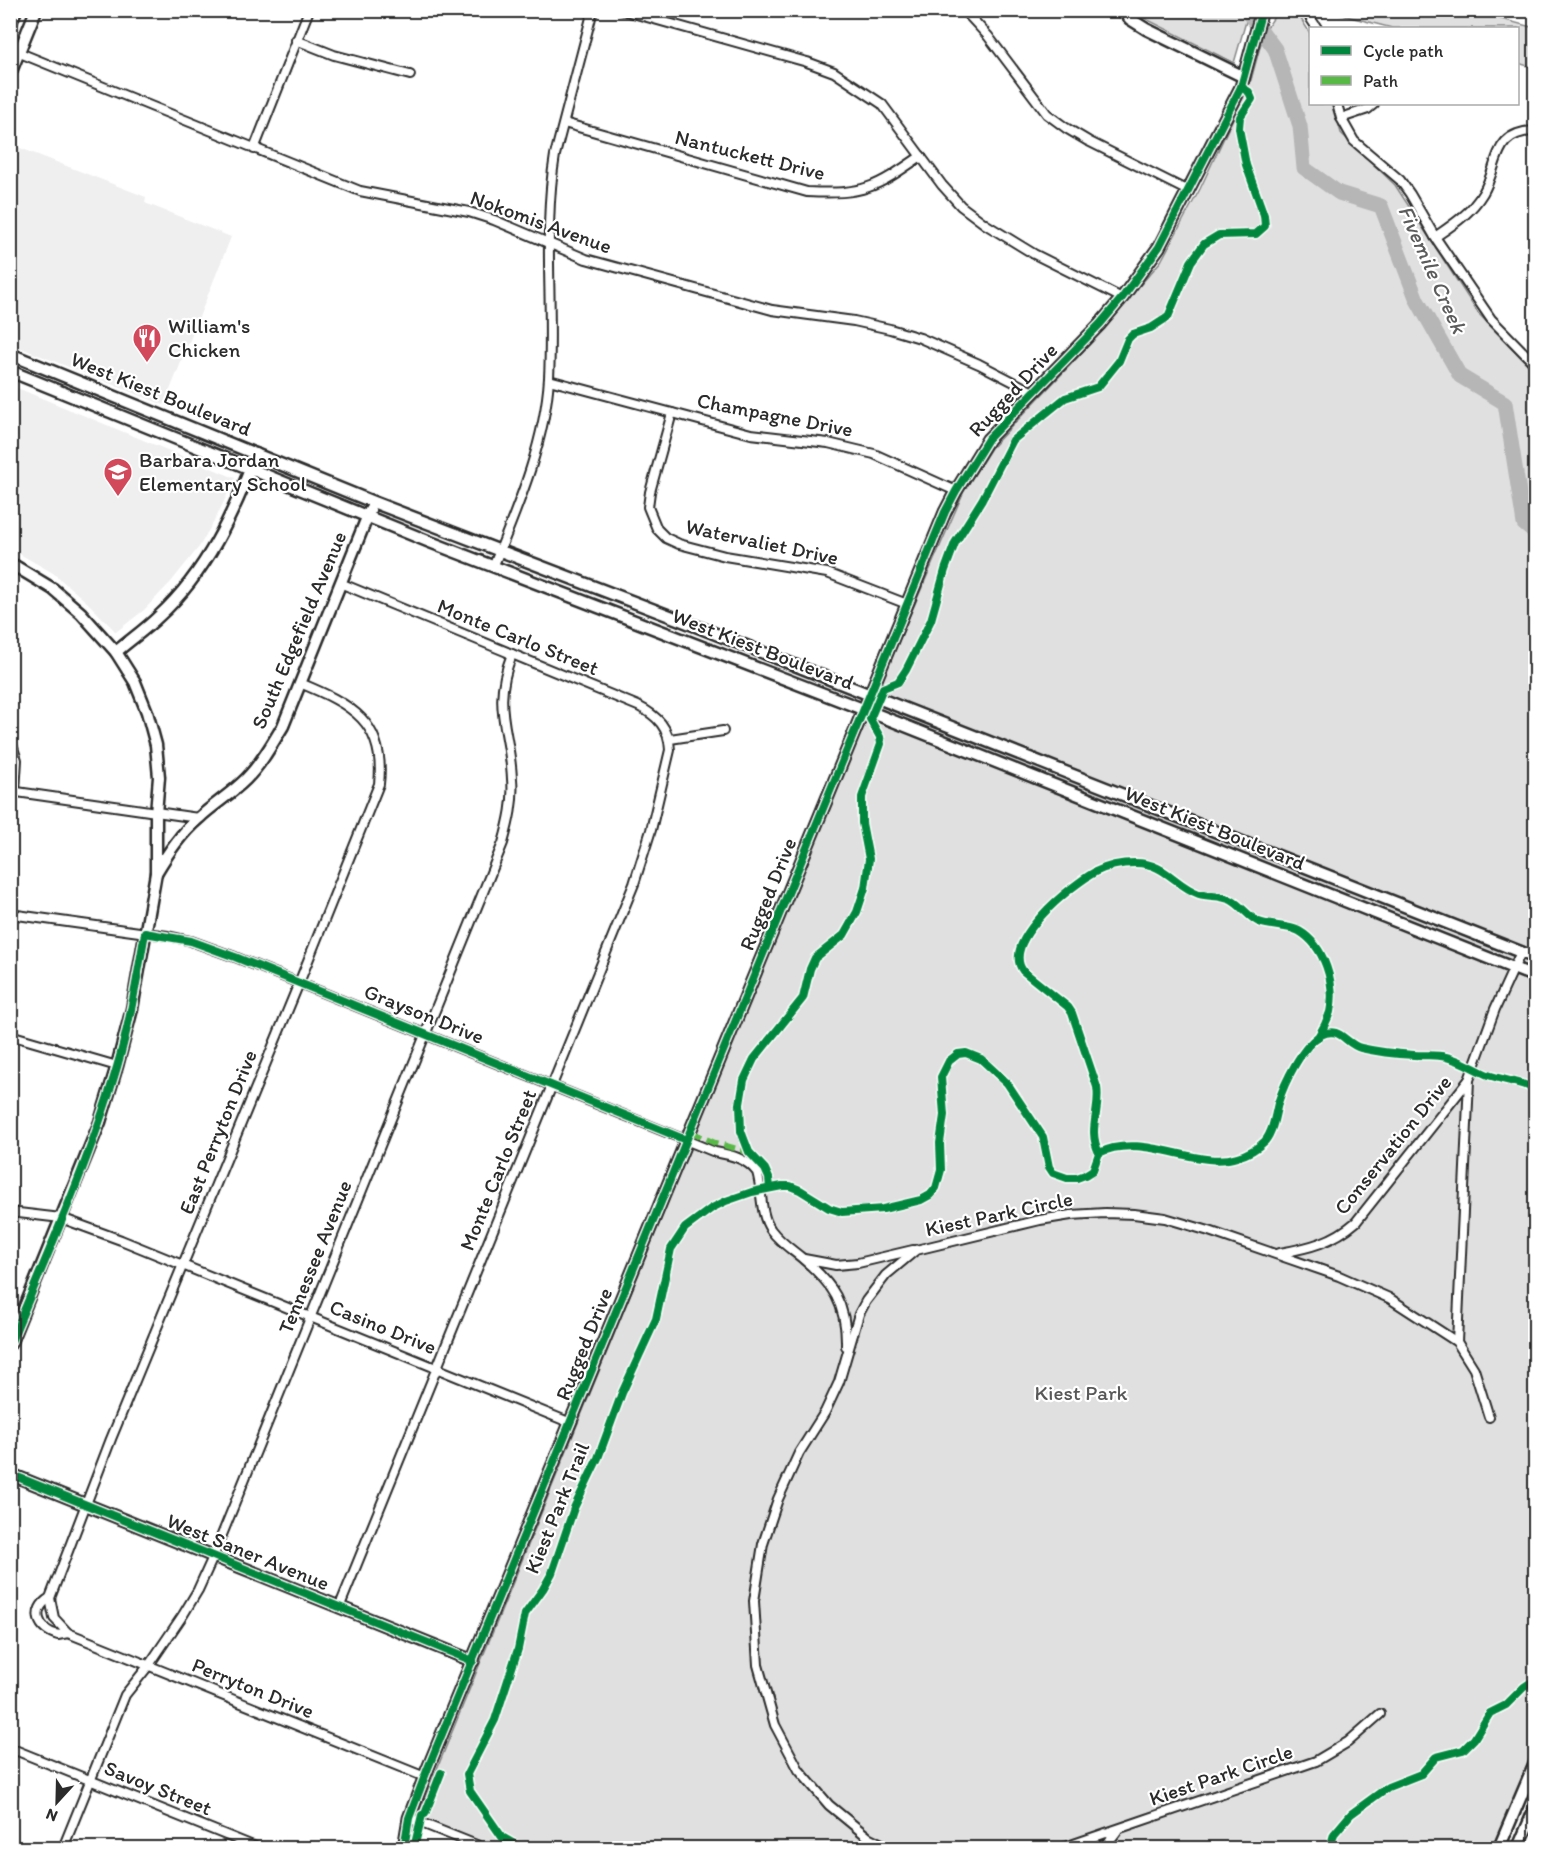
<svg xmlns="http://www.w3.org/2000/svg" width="1546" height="1859" font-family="Itim,sans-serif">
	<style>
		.built { fill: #efefef }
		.green { fill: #e0e0e0; stroke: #868686; stroke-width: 1.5 }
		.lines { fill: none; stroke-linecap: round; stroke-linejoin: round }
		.river { stroke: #b6b6b6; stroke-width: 15 }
		.street-casing { stroke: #2b2b2b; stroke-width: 12 }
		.secondary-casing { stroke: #2b2b2b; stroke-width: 15 }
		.street { stroke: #fff; stroke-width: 8 }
		.secondary { stroke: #fff; stroke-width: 10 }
		.quiet { stroke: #58b947; stroke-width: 6; stroke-dasharray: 12 6; stroke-linecap: butt }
		.cycleway-casing { stroke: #fff; stroke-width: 11 }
		.cycleway { stroke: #00873e; stroke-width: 8 }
		.labels { text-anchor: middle; stroke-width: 4.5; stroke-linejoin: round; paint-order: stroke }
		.street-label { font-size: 21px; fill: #2b2b2b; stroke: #fff }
		.poi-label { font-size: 21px; fill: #2b2b2b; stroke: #fff; text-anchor: start }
		.park-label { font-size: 21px; fill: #585858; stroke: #fff }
		.water-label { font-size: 22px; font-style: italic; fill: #5c5c5c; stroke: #fff }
	</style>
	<rect width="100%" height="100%" fill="#fff"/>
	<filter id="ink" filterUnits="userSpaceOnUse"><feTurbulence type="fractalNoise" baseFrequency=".0167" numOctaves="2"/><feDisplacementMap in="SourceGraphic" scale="12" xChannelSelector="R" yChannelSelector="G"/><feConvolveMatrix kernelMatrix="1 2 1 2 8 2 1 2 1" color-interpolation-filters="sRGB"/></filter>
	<g filter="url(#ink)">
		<g class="built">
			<polygon points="10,144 146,197 145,203 231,237 164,405 11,344"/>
			<polygon points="10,385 235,478 217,516 199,547 171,582 144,610 116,632 88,603 53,573 11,549"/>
		</g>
		<g class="green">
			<polygon points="1136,11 1249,11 1234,63 1140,16"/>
			<polygon points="1278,11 1296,11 1310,33 1310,104 1333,104 1341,133 1395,185 1478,313 1535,372 1536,1745 1493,1848 495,1848 424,1820 419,1813 866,716 964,491 991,448 1078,357 1161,261 1200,189 1251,80 1264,32"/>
			<polygon points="1327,11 1472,11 1535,28 1535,68 1518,63 1518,28 1392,28"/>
		</g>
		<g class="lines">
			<polyline class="river" points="1246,10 1275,49 1300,126 1304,168 1339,193 1381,206 1417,300 1460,376 1505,403 1524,524 1536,534"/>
			<g class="street-casing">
				<g id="street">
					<polyline points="622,10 807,62 834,72 882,104 942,185 961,206 985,224 1034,254 1122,298"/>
					<polyline points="964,10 988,36 1047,114 1066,128 1088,141 1188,191"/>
					<polyline points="1305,10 1317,28"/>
					<polyline points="296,40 334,55 410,75"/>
					<polyline points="10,49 360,191 469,212 494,220 586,259 772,310 854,321 890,329 920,338 979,364 1033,392"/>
					<polyline points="1337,104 1341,118 1354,141 1400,180 1410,194 1435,237 1491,319 1536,365"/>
					<polyline points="1341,118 1368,109 1374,104"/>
					<path d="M 564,123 L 807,192 C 864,195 875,188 921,156"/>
					<polyline points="254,149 309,10"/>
					<path d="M 1435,237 C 1454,224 1471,213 1483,193 C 1500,164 1492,131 1536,131"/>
					<polyline points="549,380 751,434 828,443 874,454 956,491"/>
					<polyline points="672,413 650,492 648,507 657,529 666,538 679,544 725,556 827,573 907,604"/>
					<path d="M 494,565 C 518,506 545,443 549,378 C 553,303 543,228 555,155 L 593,10"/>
					<polyline points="10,739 17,760 15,792"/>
					<polyline points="670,739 723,731"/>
					<polyline points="10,791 198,818"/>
					<path d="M 10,914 L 168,936 L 191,941 L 235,957 L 715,1152 C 731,1155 746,1158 757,1172 C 763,1191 759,1213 771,1230 C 780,1242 791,1249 802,1258 C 833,1284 847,1304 846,1346"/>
					<polyline points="10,1035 117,1066"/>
					<polyline points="10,1212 61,1218 121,1240 571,1423"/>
					<path d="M 1280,1253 C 1309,1248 1333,1242 1356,1222 L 1468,1081"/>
					<polyline points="804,1259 836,1265 858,1263 913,1250"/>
					<polyline points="1457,1342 1469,1080 1495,1009 1521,952"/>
					<polyline points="50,1598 54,1618 68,1633 425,1777"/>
					<path d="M 339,1608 L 634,884 L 651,830 L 670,750 C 669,728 658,716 638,706 L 340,583"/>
					<path d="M 68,1633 L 58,1635 C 38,1630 30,1610 50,1598 L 111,1439 L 299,983 L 379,784 C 386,722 351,704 300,683"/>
					<polyline points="10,1748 258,1848"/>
					<polyline points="409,1818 484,1848"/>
					<path d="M 63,1848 L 125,1695 L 149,1665 L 183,1615 L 198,1590 L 213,1557 L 503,843 C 509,822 514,801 512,779 C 510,728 491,708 512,654"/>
					<polyline points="890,1848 868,1837 829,1805 799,1770 775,1725 758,1665 754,1601 763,1544 778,1499 799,1453 825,1412 839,1382 859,1314 866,1301 886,1275 916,1250 1040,1220 1071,1215 1105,1213 1134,1214 1165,1218 1209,1231 1339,1276 1389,1298 1457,1342 1474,1369 1489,1417"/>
					<polyline points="1062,1848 1316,1761 1348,1742 1380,1714"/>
					<polyline points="1104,1848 1117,1831"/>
				</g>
			</g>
			<g class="secondary-casing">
				<g id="secondary">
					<polyline points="1122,10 1130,19 1146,29 1244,77"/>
					<polyline points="10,25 16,10"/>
					<polyline points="10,74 36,10"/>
					<polyline points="10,354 373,502 683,621 1536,958"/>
					<polyline points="10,371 430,542 873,713 1536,977"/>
					<polyline points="10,563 53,589 81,613 116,652 135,682 147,712 156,745 159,777 156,813 156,873 132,1009 117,1066 100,1122 10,1344"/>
					<path d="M 116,652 C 130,640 146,629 159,616 C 206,573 234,513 256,454"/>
					<path d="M 156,873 C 168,853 181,833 199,818 C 214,804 231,794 246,779 C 261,764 272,744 283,726 L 370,510"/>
					<polyline points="10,1474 473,1661"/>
					<polyline points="404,1848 409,1818 428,1768 945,512 956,491 988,439 1100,324 1122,298 1159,247 1241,87 1262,10"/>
					<polyline points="1499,1848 1536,1761"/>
					<polyline points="1518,1848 1536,1806"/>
				</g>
			</g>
			<use href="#street" class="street"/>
			<use href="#secondary" class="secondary"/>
			<polyline class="quiet" points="690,1132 715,1143 749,1152"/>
			<g class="cycleway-casing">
				<g id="cycleway">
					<path d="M 1099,1153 C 1087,1128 1101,1112 1097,1087 L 1072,1013 L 1068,1007 L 1023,971 C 1001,941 1072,885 1095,872 C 1107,866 1122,863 1135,863 C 1166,863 1174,885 1199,894 C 1209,897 1221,895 1231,900 C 1241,905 1248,917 1259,922 C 1272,927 1288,925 1299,931 C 1325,946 1336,985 1330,1012 C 1327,1021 1323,1029 1318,1037"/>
					<polyline points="770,1188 769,1178 765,1169 749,1152 741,1131 740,1104 744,1080 754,1059 803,998 810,969 815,958 844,935 857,912 865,888 869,859 862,823 862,797 881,744 880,737 870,719 883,688 898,682 906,670 931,620 945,570 955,543 982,500 1013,440 1065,398 1098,387 1119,361 1128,339 1133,334 1151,328 1168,317 1191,262 1204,244 1219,235 1256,234 1265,226 1264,215 1246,165 1239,128 1240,117 1252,99 1249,92 1241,87"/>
					<path d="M 10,1344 C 48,1253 89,1162 117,1067 C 130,1023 137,978 145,933 L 191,941 L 235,957 L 686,1140"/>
					<polyline points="10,1474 473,1661"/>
					<polyline points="404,1848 409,1818 428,1768 945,512 956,491 988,439 1100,324 1122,298 1159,247 1241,87 1262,10"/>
					<polyline points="414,1848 422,1815 425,1814 441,1773"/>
					<path d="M 533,1848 L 516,1845 L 502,1837 L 470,1791 L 467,1774 L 495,1720 L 518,1649 L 525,1614 L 543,1589 L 552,1573 L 574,1508 L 598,1458 L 622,1393 L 656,1319 L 671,1249 L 685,1228 L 712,1208 L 726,1201 L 752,1192 L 782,1186 L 790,1186 L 800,1190 L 829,1208 L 842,1212 L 883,1209 L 921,1200 L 930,1195 L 936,1188 L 941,1170 L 940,1143 L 944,1115 L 941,1077 L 949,1061 L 958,1054 L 966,1053 L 981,1059 L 1007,1083 L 1043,1137 L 1049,1167 L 1053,1173 L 1067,1178 L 1077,1178 L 1085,1175 L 1093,1170 L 1099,1153 C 1142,1131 1198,1170 1237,1157 C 1248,1154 1257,1149 1265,1141 C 1273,1131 1275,1116 1278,1103 C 1284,1084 1302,1045 1321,1035 C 1340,1025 1345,1044 1361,1048 C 1378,1052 1397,1054 1414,1055 C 1425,1056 1436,1054 1446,1057 C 1461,1060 1474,1069 1488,1075 C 1503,1080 1520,1082 1536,1089"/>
					<polyline points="1330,1848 1334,1834 1351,1814 1388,1787 1421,1774 1436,1757 1463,1750 1474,1739 1490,1713 1506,1705 1524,1687 1536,1679"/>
				</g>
			</g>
			<use href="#cycleway" class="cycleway"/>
		</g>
	</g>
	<defs>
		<g id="restaurant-pin" transform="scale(1.5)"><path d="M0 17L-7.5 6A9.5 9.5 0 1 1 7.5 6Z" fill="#d1495b" stroke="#fff"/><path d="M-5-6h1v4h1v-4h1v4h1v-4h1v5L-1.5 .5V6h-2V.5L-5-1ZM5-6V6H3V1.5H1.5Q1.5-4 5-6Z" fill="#fff"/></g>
		<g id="school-pin" transform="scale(1.5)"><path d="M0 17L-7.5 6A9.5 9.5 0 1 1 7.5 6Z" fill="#d1495b" stroke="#fff"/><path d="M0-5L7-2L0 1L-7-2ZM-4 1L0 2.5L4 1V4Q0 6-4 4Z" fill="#fff"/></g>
	</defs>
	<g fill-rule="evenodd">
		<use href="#restaurant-pin" x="147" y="338"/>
		<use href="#school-pin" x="118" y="472"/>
	</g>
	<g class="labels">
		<g class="street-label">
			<text transform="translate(750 155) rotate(14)" y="7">Nantuckett Drive</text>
			<text transform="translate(541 222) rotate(20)" y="7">Nokomis Avenue</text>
			<text transform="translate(1013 390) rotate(-47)" y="7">Rugged Drive</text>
			<text transform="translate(161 394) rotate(22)" y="7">West Kiest Boulevard</text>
			<text transform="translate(775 415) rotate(11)" y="7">Champagne Drive</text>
			<text transform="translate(762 542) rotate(12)" y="7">Watervaliet Drive</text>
			<text transform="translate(299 630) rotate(-67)" y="7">South Edgefield Avenue</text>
			<text transform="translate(518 637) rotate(22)" y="7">Monte Carlo Street</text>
			<text transform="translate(763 649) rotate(21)" y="7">West Kiest Boulevard</text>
			<text transform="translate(1215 828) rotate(22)" y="7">West Kiest Boulevard</text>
			<text transform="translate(768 894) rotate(-68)" y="7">Rugged Drive</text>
			<text transform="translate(424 1014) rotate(22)" y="7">Grayson Drive</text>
			<text transform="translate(218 1132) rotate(-68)" y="7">East Perryton Drive</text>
			<text transform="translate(1393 1145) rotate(-51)" y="7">Conservation Drive</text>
			<text transform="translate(498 1170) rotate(-68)" y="7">Monte Carlo Street</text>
			<text transform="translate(999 1214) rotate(-12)" y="7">Kiest Park Circle</text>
			<text transform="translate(315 1257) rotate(-68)" y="7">Tennessee Avenue</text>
			<text transform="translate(383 1327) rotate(22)" y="7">Casino Drive</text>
			<text transform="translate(584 1344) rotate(-68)" y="7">Rugged Drive</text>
			<text transform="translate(557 1508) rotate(-68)" y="7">Kiest Park Trail</text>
			<text transform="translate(248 1552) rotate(22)" y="7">West Saner Avenue</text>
			<text transform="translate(253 1688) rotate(22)" y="7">Perryton Drive</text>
			<text transform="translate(1221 1775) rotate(-19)" y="7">Kiest Park Circle</text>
			<text transform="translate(158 1788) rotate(22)" y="7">Savoy Street</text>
		</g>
		<g class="poi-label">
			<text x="168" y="333">William's<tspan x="168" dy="24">Chicken</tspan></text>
			<text x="139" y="467">Barbara Jordan<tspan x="139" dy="24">Elementary School</tspan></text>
		</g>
		<g class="park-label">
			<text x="1081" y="1400">Kiest Park</text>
		</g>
		<g class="water-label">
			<text transform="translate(1433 269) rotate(66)" y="8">Fivemile Creek</text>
		</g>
	</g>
	<rect width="1546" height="1859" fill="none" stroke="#fff" stroke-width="36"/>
	<rect x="18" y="18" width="1510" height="1823" fill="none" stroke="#2b2b2b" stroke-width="2" filter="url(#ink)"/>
	<rect x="1309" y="27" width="210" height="78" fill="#ffffff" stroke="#aaaaaa" stroke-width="1.5"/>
	<rect x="1321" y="46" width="30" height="9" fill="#00873e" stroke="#aaaaaa" stroke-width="1.5"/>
	<text x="1363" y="57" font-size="18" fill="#2b2b2b">Cycle path</text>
	<rect x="1321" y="76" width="30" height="9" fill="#58b947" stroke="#aaaaaa" stroke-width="1.5"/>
	<text x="1363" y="87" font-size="18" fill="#2b2b2b">Path</text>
	<g transform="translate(57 1802) rotate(202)" stroke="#ffffff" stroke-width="4.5" paint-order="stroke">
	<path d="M0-4.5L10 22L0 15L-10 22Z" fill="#2b2b2b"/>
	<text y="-9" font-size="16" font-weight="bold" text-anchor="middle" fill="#2b2b2b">N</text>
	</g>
</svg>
